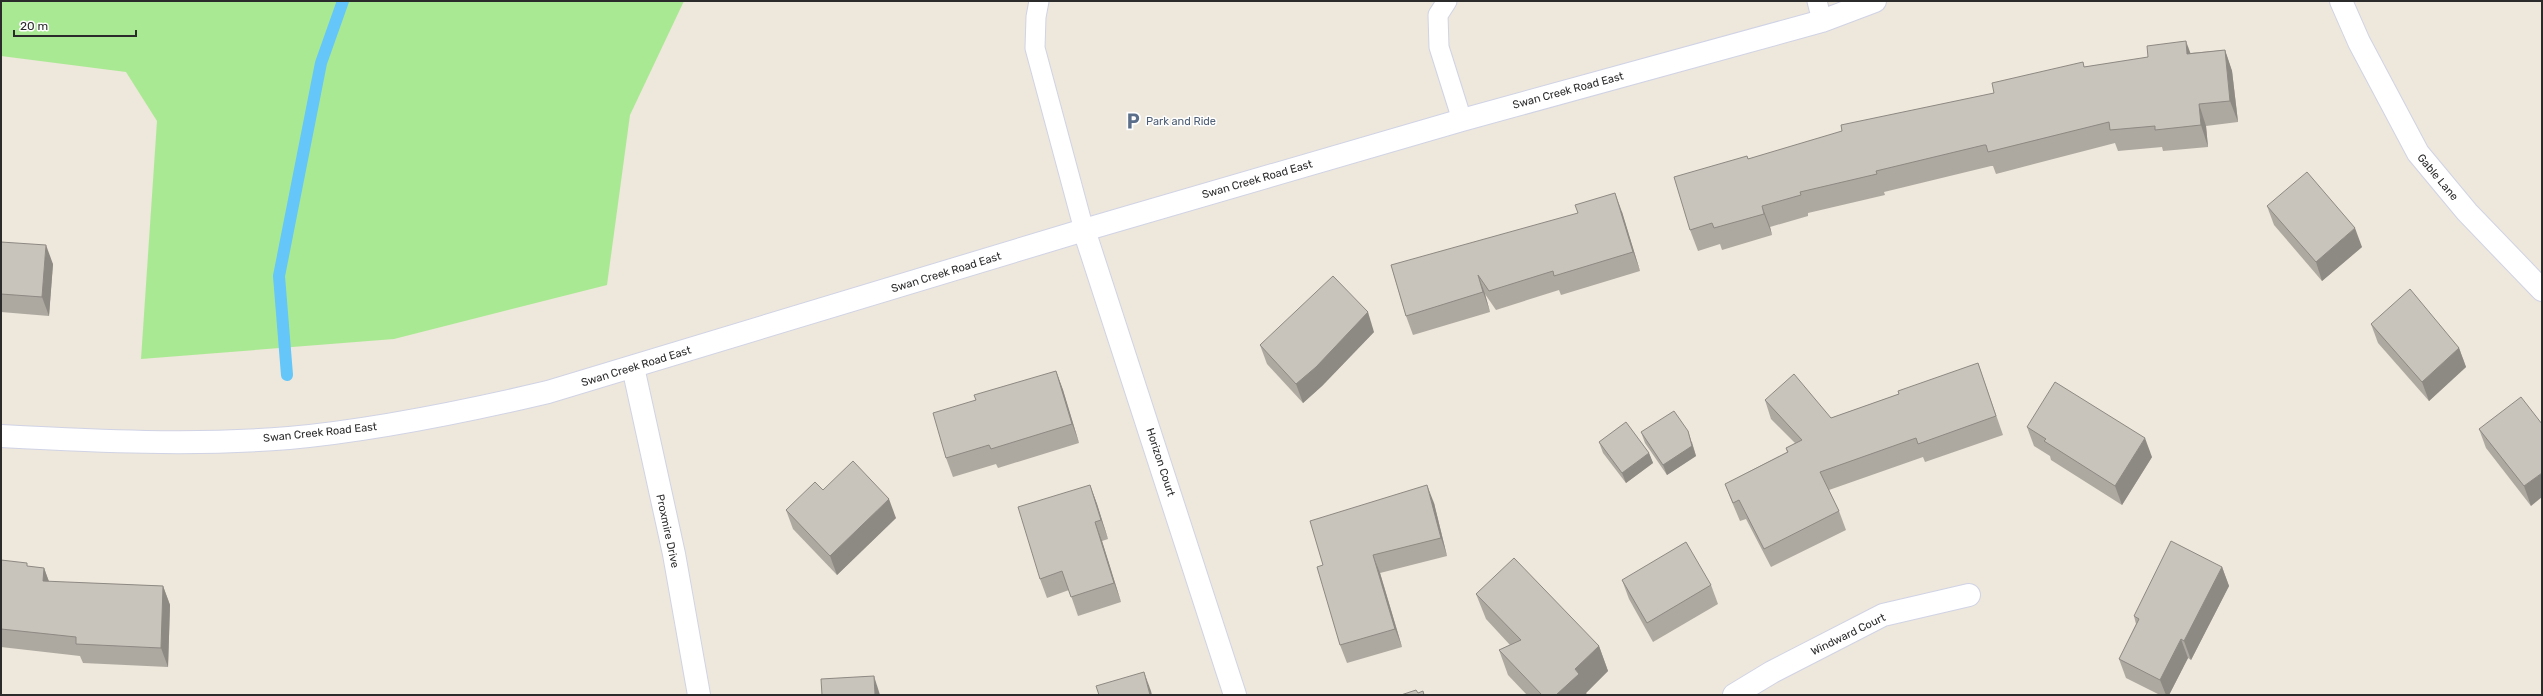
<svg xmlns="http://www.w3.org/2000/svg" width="2543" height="696" font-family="Rubik,sans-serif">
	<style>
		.green { fill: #aae993 }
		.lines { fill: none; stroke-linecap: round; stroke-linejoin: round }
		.stream { stroke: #65c6f9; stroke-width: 12 }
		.lane-casing { stroke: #d0d3e5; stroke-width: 21 }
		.street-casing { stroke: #d0d3e5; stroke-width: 24 }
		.secondary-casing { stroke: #d0d3e5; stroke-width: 24 }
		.lane { stroke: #fff; stroke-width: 19 }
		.street { stroke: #fff; stroke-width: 22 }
		.secondary { stroke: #fff; stroke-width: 22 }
		.wall { fill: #ada9a1 }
		.shaded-wall { fill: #8d8983 }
		.building { fill: #c9c4bb; stroke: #8d8983 }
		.labels { text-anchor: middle; stroke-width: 3; stroke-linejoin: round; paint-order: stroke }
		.street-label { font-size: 11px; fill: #2b2b2b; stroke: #fff }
		.service-label { font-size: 11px; fill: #4e5e75; stroke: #fff; text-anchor: start }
	</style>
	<rect width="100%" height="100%" fill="#eee7db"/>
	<polygon class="green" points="1,1 684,1 630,115 607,285 394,339 141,359 157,121 126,72 1,56"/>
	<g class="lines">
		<polyline class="stream" points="287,375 279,276 321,63 343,1"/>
		<g class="lane-casing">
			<g id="lane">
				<polyline points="1039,1 1036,17 1035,48 1084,230"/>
				<polyline points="1447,1 1438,15 1439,47 1462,120"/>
				<polyline points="1817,1 1822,21"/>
			</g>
		</g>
		<g class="street-casing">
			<g id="street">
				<polyline points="1084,230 1235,695"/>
				<polyline points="633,367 674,554 699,695"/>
				<polyline points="1734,695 1772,672 1883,615 1969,595"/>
			</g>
		</g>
		<g class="secondary-casing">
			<g id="secondary">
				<polyline points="2341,1 2359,42 2418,153 2467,212 2542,290"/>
				<path d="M 1,436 C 97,441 193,446 289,438 C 376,430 463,412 548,392 L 1084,230 L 1462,120 L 1822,21 L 1875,1"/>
			</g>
		</g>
		<use href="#lane" class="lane"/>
		<use href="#street" class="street"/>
		<use href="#secondary" class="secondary"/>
	</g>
	<g class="wall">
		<polygon points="2225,50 2232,71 2238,122 2206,126 2208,147 2163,151 2162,147 2118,151 2115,143 1996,174 1993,166 1991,166 1884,192 1885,195 1808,213 1808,216 1770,227 1772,235 1722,250 1720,244 1698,251 1690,230 1748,159 1994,93 2083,62 2084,67 2190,53"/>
		<polygon points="2267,206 2362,247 2322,281 2274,225"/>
		<polygon points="1622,212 1640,271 1561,295 1559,290 1496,310 1485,294 1490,312 1413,335 1406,316 1391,265"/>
		<polygon points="1,242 53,264 49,316 1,312"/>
		<polygon points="2371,324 2459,348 2466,367 2429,401 2378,343"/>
		<polygon points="1374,332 1322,386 1303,403 1267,364 1260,345"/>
		<polygon points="1978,363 2003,435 1925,462 1923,457 1829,490 1839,511 1846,530 1771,567 1746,519 1740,521 1732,502 1725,484 1787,452 1786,448 1795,443 1771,419 1765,400 1831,418 1899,394"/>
		<polygon points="1056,371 1063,390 1079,443 998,468 996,464 953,477 946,458 976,400"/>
		<polygon points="2542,424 2531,506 2486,448 2479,429"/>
		<polygon points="2027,427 2152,457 2122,505 2051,460 2050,456 2034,446"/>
		<polygon points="1641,432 1692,442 1696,456 1667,475 1645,443"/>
		<polygon points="1599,442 1649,453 1653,463 1626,483 1603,453"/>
		<polygon points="1090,485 1097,504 1108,539 1102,541 1121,602 1078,616 1069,590 1047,598 1040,579"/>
		<polygon points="823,490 896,518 837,575 793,529 786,510"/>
		<polygon points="1434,503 1447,556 1380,573 1402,647 1347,663 1340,645 1323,565"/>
		<polygon points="1,560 29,567 44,568 49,582 163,586 170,605 168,667 83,663 80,656 1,647"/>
		<polygon points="2222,567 2229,586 2191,660 2188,658 2169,695 2160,695 2126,678 2119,659 2136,624 2134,616"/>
		<polygon points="1622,580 1711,585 1718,604 1653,642 1629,599"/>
		<polygon points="1476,594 1599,646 1608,671 1586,693 1587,695 1527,695 1508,675 1499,650 1510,645 1486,619"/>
	</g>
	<g class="shaded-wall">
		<polygon points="2186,41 2194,63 2187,54"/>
		<polygon points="2225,50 2232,71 2238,122 2230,101"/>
		<polygon points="2199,104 2206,126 2208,147 2201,125"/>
		<polygon points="1615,193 1622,212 1640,271 1633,252"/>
		<polygon points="1762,206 1770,227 1772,235 1764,214"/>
		<polygon points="2355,228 2362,247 2322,281 2316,262"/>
		<polygon points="46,245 53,264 49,316 42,297"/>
		<polygon points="1478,275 1485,294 1490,312 1483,292"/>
		<polygon points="1368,312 1374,332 1322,386 1303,403 1296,384"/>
		<polygon points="2459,348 2466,367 2429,401 2422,382"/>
		<polygon points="1056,371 1063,390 1079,443 1072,424"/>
		<polygon points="1688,431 1696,456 1667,475 1663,465"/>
		<polygon points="2145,438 2152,457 2122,505 2115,486"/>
		<polygon points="1649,453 1653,463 1626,483 1622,473"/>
		<polygon points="2542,473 2542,497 2531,506 2524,486"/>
		<polygon points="1090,485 1097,504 1108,539 1101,520"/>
		<polygon points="1427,485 1434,503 1447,556 1441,538"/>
		<polygon points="889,499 896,518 837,575 830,556"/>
		<polygon points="1095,522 1102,541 1121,602 1114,583"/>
		<polygon points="1373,555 1380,573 1402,647 1395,629"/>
		<polygon points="2222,567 2229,586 2191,660 2184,641"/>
		<polygon points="44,568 51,587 43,581"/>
		<polygon points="163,586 170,605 168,667 161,648"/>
		<polygon points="2181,639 2188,658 2169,695 2166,695 2160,680"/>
		<polygon points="1599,646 1608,671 1586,693 1587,695 1556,695 1575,669"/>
		<polygon points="1144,672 1151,691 1152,695 1150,695"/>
		<polygon points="874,676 880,695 875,695"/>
	</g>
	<g class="building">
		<polygon points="2186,41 2187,54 2225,50 2230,101 2199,104 2201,125 2155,130 2155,126 2110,130 2109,122 1988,152 1986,145 1984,145 1876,171 1877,174 1800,192 1801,195 1762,206 1764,214 1714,228 1712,223 1690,230 1674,177 1747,156 1748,159 1842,131 1841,125 1994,93 1992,83 2083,62 2084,67 2148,57 2147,46"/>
		<polygon points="2307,172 2355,228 2316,262 2267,206"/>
		<polygon points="1615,193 1633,252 1554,276 1553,271 1489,291 1478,275 1483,292 1406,316 1391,265 1578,213 1575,205"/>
		<polygon points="1,242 46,245 42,297 1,294"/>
		<polygon points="1333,276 1368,312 1316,367 1296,384 1260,345"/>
		<polygon points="2410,289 2459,348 2422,382 2371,324"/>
		<polygon points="1978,363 1996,416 1918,444 1916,438 1820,472 1839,511 1764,549 1739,500 1733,503 1725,484 1788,452 1786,448 1802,440 1765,400 1794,374 1831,418 1899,394 1898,391"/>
		<polygon points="1056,371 1072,424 991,449 989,445 946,458 933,413 976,400 974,395"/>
		<polygon points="2055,382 2145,438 2115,486 2044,441 2046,439 2027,427"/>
		<polygon points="2521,397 2542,424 2542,473 2524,486 2479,429"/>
		<polygon points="1674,411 1688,431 1692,446 1663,465 1641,432"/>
		<polygon points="1626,422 1649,453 1622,473 1599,442"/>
		<polygon points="853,461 889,499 830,556 786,510 815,482 823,490"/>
		<polygon points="1090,485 1101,520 1095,522 1114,583 1071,597 1062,571 1040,579 1018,507"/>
		<polygon points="1427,485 1441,538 1373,555 1395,629 1340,645 1317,567 1323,565 1310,521"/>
		<polygon points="2171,541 2222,567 2184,641 2181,639 2160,680 2119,659 2139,619 2134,616"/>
		<polygon points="1686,542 1711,585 1647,623 1622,580"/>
		<polygon points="1514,558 1599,646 1575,669 1579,674 1556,695 1542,695 1499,650 1521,640 1476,594"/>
		<polygon points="1,560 27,563 27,566 44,568 43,581 163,586 161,648 76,644 76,637 1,629"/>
		<polygon points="1144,672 1150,695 1099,695 1096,686"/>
		<polygon points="874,676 875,695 822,695 821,679"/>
		<polygon points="1416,690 1418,693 1423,691 1424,695 1401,695"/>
	</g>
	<defs>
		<g id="parking-bare" transform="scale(1.38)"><path d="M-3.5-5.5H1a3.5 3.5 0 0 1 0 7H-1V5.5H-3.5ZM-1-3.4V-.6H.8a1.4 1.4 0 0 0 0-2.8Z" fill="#5c6f8a" stroke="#fff" stroke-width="2.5" paint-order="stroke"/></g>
	</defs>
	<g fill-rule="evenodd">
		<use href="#parking-bare" x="1133" y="121"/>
	</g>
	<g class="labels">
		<g class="street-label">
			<text transform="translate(1568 90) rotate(-15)" y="4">Swan Creek Road East</text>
			<text transform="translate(2438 177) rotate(50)" y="4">Gable Lane</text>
			<text transform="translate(1257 179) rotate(-16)" y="4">Swan Creek Road East</text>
			<text transform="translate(946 272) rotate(-17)" y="4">Swan Creek Road East</text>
			<text transform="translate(636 366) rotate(-17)" y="4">Swan Creek Road East</text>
			<text transform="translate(320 432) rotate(-6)" y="4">Swan Creek Road East</text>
			<text transform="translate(1161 462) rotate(72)" y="4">Horizon Court</text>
			<text transform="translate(668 531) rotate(78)" y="4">Proxmire Drive</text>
			<text transform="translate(1848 634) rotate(-26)" y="4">Windward Court</text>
		</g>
		<g class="service-label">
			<text x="1146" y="125">Park and Ride</text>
		</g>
	</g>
	<rect width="2543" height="696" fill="none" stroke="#2b2b2b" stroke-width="4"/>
	<path d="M14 30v6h122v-6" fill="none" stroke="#2b2b2b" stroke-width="2"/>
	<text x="20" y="30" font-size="12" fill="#2b2b2b" stroke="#ffffff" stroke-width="3" paint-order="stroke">20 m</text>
</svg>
